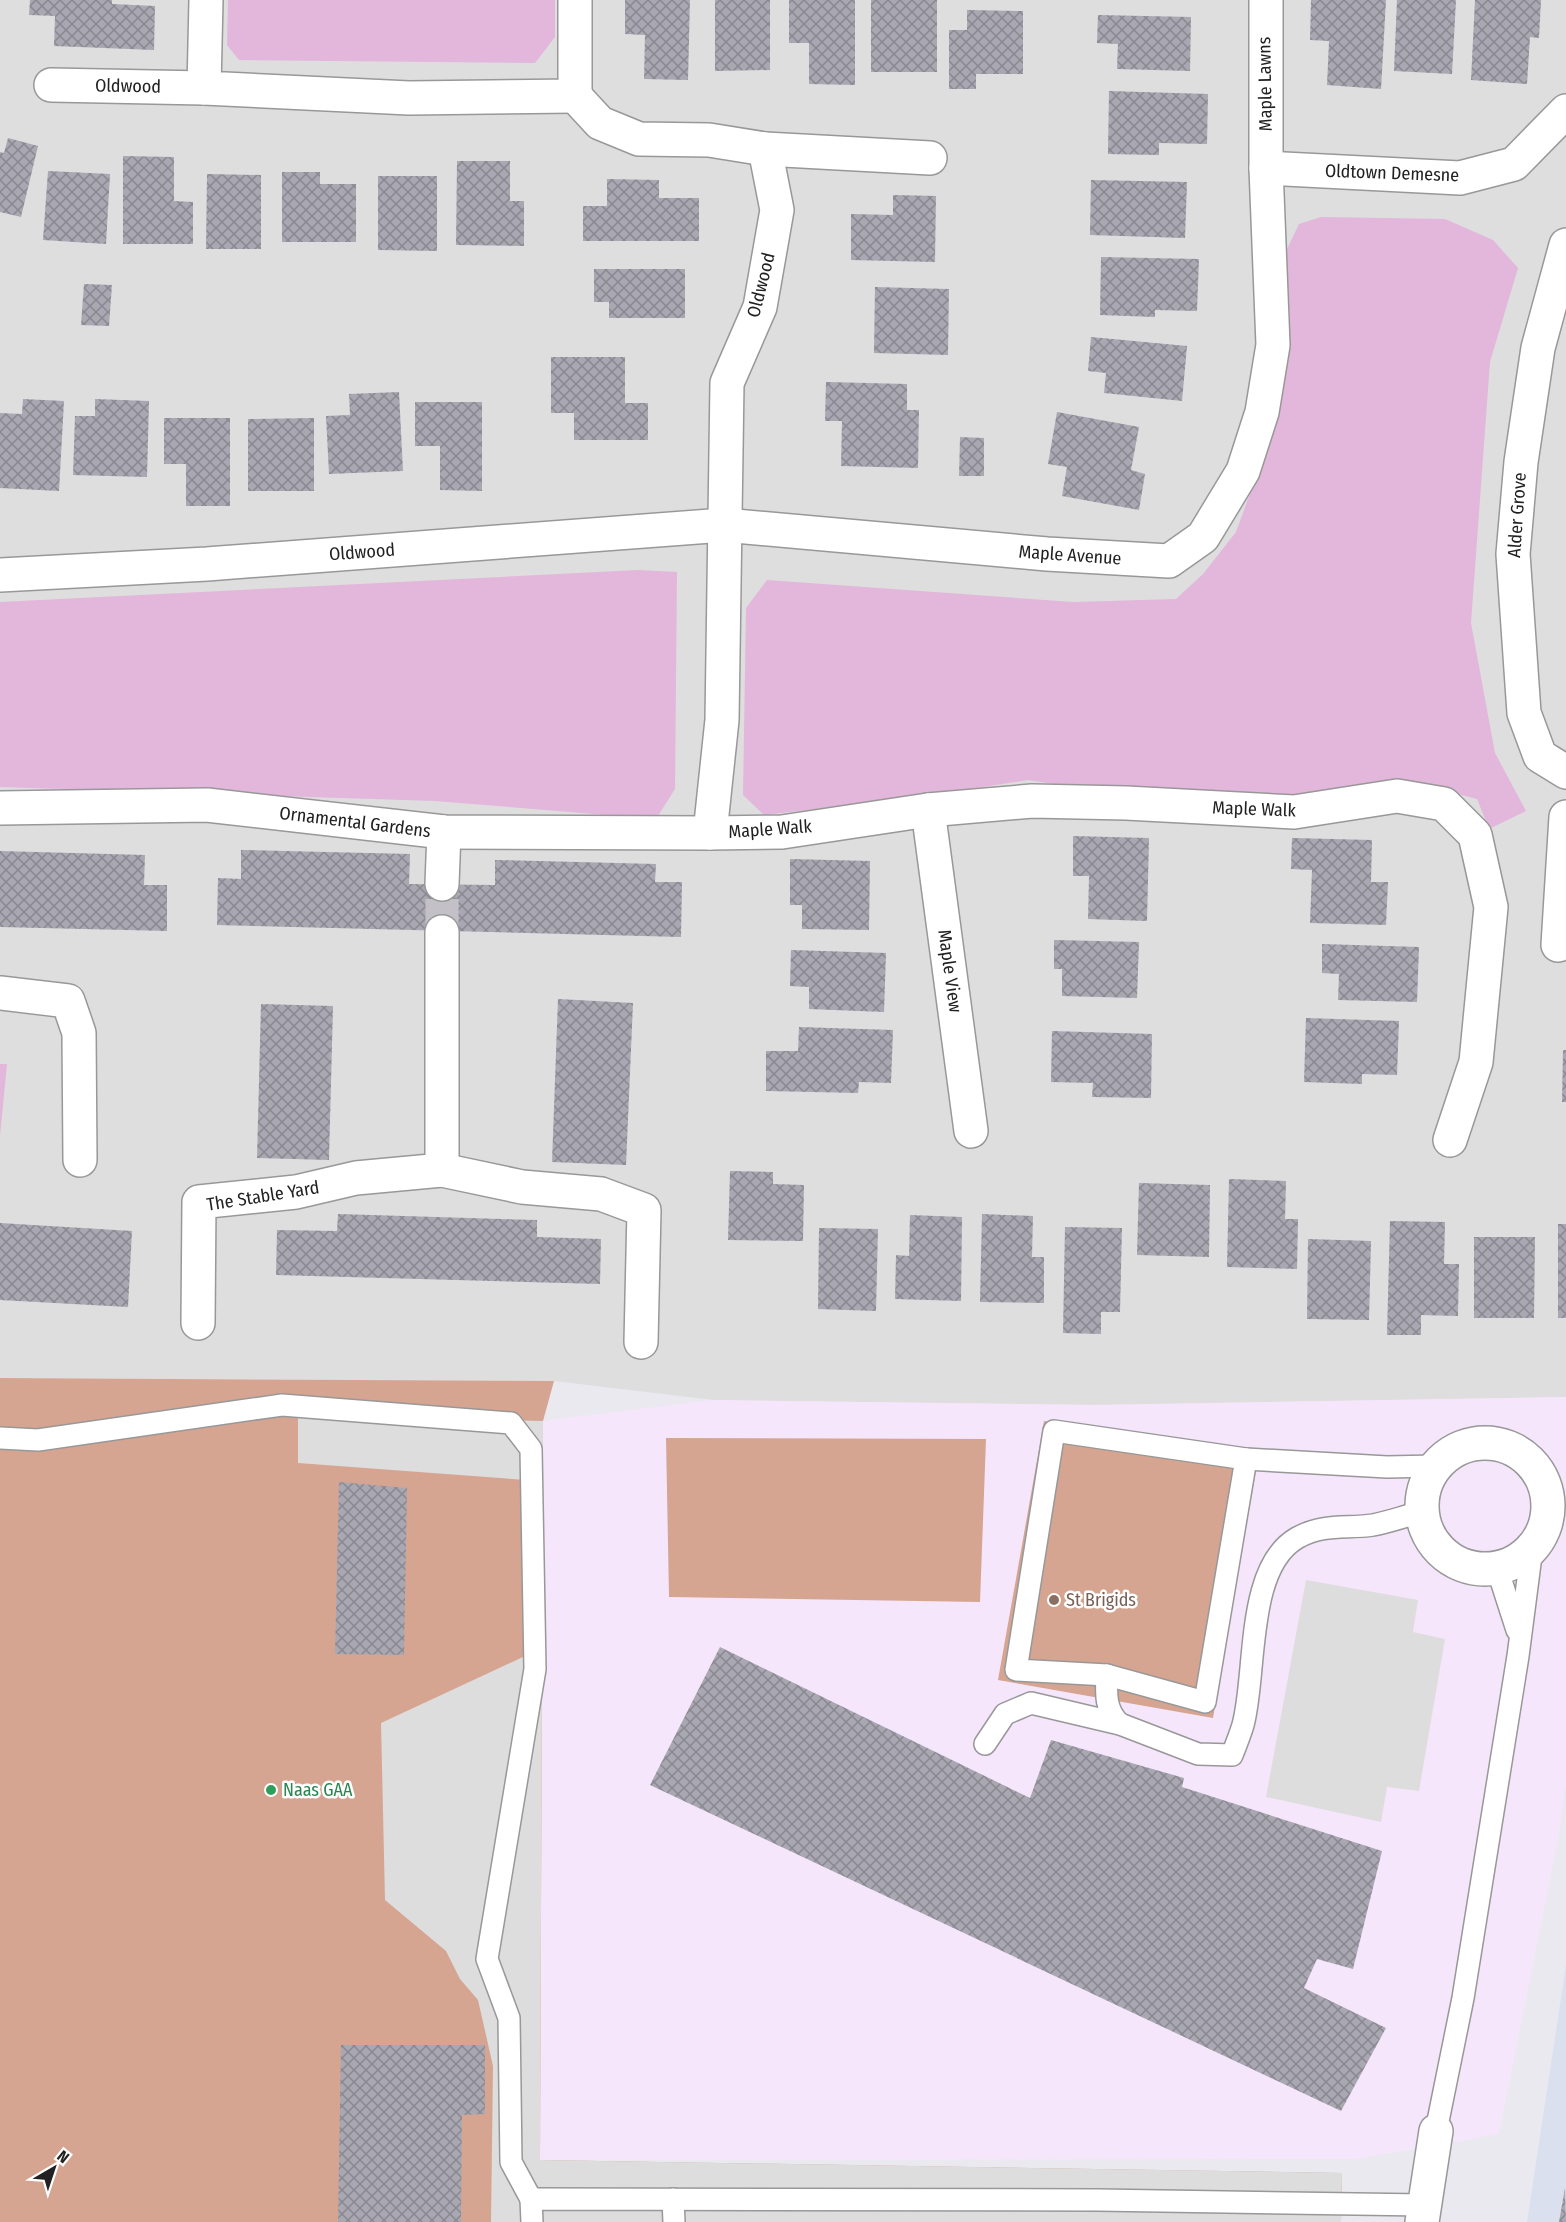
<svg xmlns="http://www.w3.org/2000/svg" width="1566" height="2222" font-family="'Fira Sans Condensed',sans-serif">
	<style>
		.residential { fill: #dededf }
		.commercial { fill: #dbe0ee }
		.education { fill: #f5e6fc }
		.grass { fill: #e3b6db }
		.pitch { fill: #d5a591 }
		.parking { fill: #ddd }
		.building { fill: url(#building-cross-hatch) }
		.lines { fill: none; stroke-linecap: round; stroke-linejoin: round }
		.minor-tunnel { stroke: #c3c1c7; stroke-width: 33; stroke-dasharray: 33 16; stroke-linecap: butt }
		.service-casing { stroke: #989898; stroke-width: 24 }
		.minor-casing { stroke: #989898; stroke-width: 36 }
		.service { stroke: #fff; stroke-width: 21 }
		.minor { stroke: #fff; stroke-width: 33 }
		.education-dot { fill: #8d6e63; stroke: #fff; stroke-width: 2 }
		.leisure-dot { fill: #2e9e5b; stroke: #fff; stroke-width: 2 }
		.labels { text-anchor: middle; stroke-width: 5; stroke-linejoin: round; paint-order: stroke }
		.street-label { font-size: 18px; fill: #212121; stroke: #fff }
		.education-label { font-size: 18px; fill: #785e54; stroke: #fff; text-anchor: start }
		.leisure-label { font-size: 18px; fill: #27864d; stroke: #fff; text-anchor: start }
	</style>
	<defs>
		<pattern id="building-cross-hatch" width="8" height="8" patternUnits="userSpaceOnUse" patternTransform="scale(1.5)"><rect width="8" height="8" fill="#a9a8b2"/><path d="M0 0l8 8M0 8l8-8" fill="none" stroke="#898890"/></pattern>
	</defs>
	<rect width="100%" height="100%" fill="#ebe9f0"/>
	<polygon class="residential" points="0,0 1566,0 1566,1397 1095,1405 713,1400 554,1381 0,1378"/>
	<polygon class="commercial" points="1566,1965 1566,2222 1527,2222"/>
	<polygon class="education" points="1566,1397 1566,1780 1560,1829 1499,2134 1357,2159 540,2160 543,1421 713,1400 1095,1405"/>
	<g class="grass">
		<polygon points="228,0 555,0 555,37 535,63 239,60 227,45"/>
		<polygon points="1321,217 1445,219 1493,240 1518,268 1490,362 1471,623 1495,753 1526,811 1489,829 1477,799 1401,779 1287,797 1100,791 1028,780 921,797 764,815 743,795 746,608 767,580 1073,602 1176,599 1203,574 1236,532 1268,444 1282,332 1287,249 1299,224"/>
		<polygon points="638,570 677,572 675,789 656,819 435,801 0,787 0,602"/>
		<polygon points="0,1064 7,1064 0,1136"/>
	</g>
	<g class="pitch">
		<polygon points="0,1378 554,1381 543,1421 540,2160 1342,2173 1341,2222 0,2222"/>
		<polygon points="1044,1421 1258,1459 1213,1718 998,1680"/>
		<polygon points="666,1438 986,1439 980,1602 669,1597"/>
	</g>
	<g class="parking">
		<polygon points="298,1416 543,1421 540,2160 1342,2173 1341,2222 491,2222 493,2066 478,2000 460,1979 446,1951 385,1900 381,1723 523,1657 526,1480 298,1463"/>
		<polygon points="1306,1580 1418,1600 1413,1632 1445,1639 1419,1791 1387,1787 1381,1822 1266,1797"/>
	</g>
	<g class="building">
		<polygon points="30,0 112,0 112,4 155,6 154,50 54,46 55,16 29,15"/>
		<polygon points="625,0 690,0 688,80 644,79 645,35 625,34"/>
		<polygon points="715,0 770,0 770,70 715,71"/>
		<polygon points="789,0 855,0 855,85 809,84 809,43 789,43"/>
		<rect x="871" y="0" width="66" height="72"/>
		<polygon points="1311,0 1386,0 1381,89 1327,85 1329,41 1310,40"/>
		<polygon points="1397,0 1456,0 1452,74 1394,71"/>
		<polygon points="1475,0 1541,0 1539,38 1530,37 1527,84 1471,80"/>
		<polygon points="967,10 1023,11 1023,74 976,74 976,89 949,89 949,30 967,30"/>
		<polygon points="1098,15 1191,17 1190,71 1117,69 1118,44 1097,43"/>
		<polygon points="1109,91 1208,94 1207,144 1159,143 1159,155 1108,154"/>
		<polygon points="8,138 38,146 21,217 0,212 0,152 4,153"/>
		<polygon points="123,156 174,157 174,201 193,202 193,244 123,244"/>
		<polygon points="457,161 510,161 510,201 524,201 524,246 456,245"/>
		<polygon points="48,171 110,174 106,244 43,240"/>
		<polygon points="282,172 320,172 320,184 356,184 356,242 282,242"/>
		<polygon points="207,174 261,175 261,249 206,249"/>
		<polygon points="378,176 437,176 437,251 378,250"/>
		<polygon points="607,179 659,180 659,198 699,198 699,241 583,241 583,206 607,206"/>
		<polygon points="1091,180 1187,182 1185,238 1090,235"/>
		<polygon points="893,195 936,196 935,262 851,260 851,214 893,215"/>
		<polygon points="1101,257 1199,259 1197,311 1155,310 1155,317 1100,315"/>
		<polygon points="594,269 685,269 685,318 609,318 609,302 594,302"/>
		<polygon points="84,284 112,285 109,326 81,325"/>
		<polygon points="875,287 949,289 948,355 874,353"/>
		<polygon points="1091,337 1187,346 1182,401 1104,393 1106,373 1088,371"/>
		<polygon points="551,357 625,357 625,403 648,403 648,440 574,440 574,413 551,413"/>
		<polygon points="826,382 907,384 907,410 919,410 918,468 841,466 842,421 825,421"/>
		<polygon points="399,392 403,471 329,474 326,416 350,415 349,394"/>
		<polygon points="23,399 64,401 59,491 0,488 0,413 22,414"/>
		<polygon points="95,399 149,401 147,477 73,475 75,416 95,416"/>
		<polygon points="415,402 482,402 482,491 440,490 440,446 415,446"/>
		<polygon points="1057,412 1139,427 1131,470 1145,474 1139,510 1062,496 1067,467 1048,464"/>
		<polygon points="164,418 230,418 230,506 186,506 186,464 164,464"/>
		<polygon points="314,418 314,491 248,491 248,419"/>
		<polygon points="960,437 984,438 984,476 959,476"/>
		<polygon points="1073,836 1149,838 1147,921 1088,919 1089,876 1073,876"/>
		<polygon points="1292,838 1372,840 1371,882 1388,882 1386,925 1310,923 1312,870 1291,869"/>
		<polygon points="241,850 410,854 409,884 495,885 495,860 656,864 655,882 682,882 681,937 217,925 218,878 241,879"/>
		<polygon points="0,851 145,855 144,885 167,885 167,931 0,927"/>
		<polygon points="790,859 870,861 869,930 802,929 802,905 790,905"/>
		<polygon points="1054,940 1139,942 1137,998 1062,996 1062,969 1054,969"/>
		<polygon points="1322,944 1419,947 1417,1002 1338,1000 1339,974 1322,973"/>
		<polygon points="791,950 886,953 884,1012 809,1009 809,987 790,986"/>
		<polygon points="558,999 633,1003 626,1165 552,1162"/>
		<polygon points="261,1004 333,1006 329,1160 257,1158"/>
		<polygon points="1306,1018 1399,1021 1397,1075 1362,1074 1362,1084 1304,1082"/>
		<polygon points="799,1027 893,1030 891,1083 859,1082 858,1093 766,1091 766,1051 798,1051"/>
		<polygon points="1052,1031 1152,1034 1151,1098 1092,1097 1093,1083 1051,1082"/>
		<polygon points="1563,1050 1566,1050 1566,1102 1562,1102"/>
		<polygon points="730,1171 773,1172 773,1184 804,1185 803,1241 728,1240"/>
		<polygon points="1229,1179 1286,1181 1285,1219 1298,1219 1297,1269 1227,1267"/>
		<polygon points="1139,1183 1210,1185 1209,1257 1137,1255"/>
		<polygon points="338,1214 537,1220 537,1237 601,1239 600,1284 276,1275 277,1230 337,1231"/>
		<polygon points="982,1214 1033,1216 1032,1257 1044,1257 1044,1303 980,1302"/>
		<polygon points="910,1215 962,1217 961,1301 895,1299 896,1255 909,1256"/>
		<polygon points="1390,1221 1445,1222 1444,1264 1459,1264 1458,1316 1421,1315 1421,1335 1387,1335"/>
		<polygon points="0,1223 132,1231 128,1307 0,1300"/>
		<rect x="1558" y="1224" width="8" height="94"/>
		<polygon points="1065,1227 1122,1228 1120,1312 1101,1312 1101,1334 1063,1333"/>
		<polygon points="819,1228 878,1229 876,1311 818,1309"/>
		<polygon points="1474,1237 1535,1237 1534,1318 1474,1318"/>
		<polygon points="1308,1239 1371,1241 1369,1320 1307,1319"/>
		<polygon points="339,1482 407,1488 404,1655 335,1654"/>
		<polygon points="720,1647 1030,1798 1051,1740 1184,1778 1182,1787 1382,1851 1353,1969 1317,1959 1304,1988 1386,2028 1341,2111 650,1785"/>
		<polygon points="341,2045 485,2045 485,2114 462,2115 461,2222 338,2222"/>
		<polygon points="1565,2188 1566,2222 1559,2222"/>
	</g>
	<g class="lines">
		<polyline class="minor-tunnel" points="442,932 442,884"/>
		<g class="service-casing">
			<g id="service">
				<polygon points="1054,1431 1246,1459 1205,1702 1107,1675 1016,1670"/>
				<polyline points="0,1438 38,1440 282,1405 511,1423 531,1449 535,1669 487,1959 509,2018 511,2162 531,2199"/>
				<polyline points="1246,1459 1387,1467 1436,1466"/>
				<polyline points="1497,1568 1517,1630"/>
				<path d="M 1107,1675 C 1106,1693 1105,1711 1120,1724"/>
				<path d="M 985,1744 L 1005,1714 L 1031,1703 L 1120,1724 L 1198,1754 L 1232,1755 C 1236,1745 1240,1735 1243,1725 C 1257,1674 1245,1568 1297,1538 C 1324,1523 1346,1529 1373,1525 C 1389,1522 1405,1516 1422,1512"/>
				<polyline points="1436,2131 1463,1998 1518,1656 1532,1548"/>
				<polyline points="673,2199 674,2222"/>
				<polyline points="532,2222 531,2199 1098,2200 1424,2205"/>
			</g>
		</g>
		<g class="minor-casing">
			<g id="minor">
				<polyline points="206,0 204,88 409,98 575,96 575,0"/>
				<polyline points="51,85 204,88"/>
				<polyline points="575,96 600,123 639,139 709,140 765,149 930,158"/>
				<polyline points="1266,168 1460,178 1514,164 1566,111"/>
				<polyline points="1566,245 1538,348 1521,462 1513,554 1524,713 1540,756 1566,772"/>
				<polyline points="0,575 207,564 724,525 1047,554 1169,561 1203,537 1243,471 1262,412 1273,345 1266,168 1266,0"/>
				<polyline points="0,808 207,805 444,832 710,833 782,832 928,810 1032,801 1126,803 1294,812 1397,796 1444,804 1475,835 1491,907 1476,1062 1450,1140"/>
				<polyline points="928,810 971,1131"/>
				<polyline points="710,833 722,720 727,383 760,307 777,210 765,149"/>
				<polyline points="442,884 444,832"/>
				<polyline points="1558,945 1566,817"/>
				<polyline points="0,993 68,1001 79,1033 80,1160"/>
				<polyline points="442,1170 442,932"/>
				<polyline points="198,1323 199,1202 296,1192 356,1178 442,1170 522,1187 601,1194 644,1210 641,1342"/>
				<circle cx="1485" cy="1506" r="63"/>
				<polyline points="1422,2222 1436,2131"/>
			</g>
		</g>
		<use href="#service" class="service"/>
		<use href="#minor" class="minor"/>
	</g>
	<circle class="education-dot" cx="1054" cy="1600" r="6"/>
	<circle class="leisure-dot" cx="271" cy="1790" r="6"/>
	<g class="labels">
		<g class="street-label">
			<text transform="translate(1265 84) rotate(-91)" y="6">Maple Lawns</text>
			<text transform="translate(128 86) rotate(1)" y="6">Oldwood</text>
			<text transform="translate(1392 173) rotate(2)" y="6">Oldtown Demesne</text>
			<text transform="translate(761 285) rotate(-76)" y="6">Oldwood</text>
			<text transform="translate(1517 515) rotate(-86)" y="6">Alder Grove</text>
			<text transform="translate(362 552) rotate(-4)" y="6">Oldwood</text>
			<text transform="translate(1070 555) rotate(4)" y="6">Maple Avenue</text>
			<text transform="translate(1254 809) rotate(2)" y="6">Maple Walk</text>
			<text transform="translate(355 822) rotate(7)" y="6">Ornamental Gardens</text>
			<text transform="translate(770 829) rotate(-4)" y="6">Maple Walk</text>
			<text transform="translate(950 971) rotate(82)" y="6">Maple View</text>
			<text transform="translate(263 1196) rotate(-9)" y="6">The Stable Yard</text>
		</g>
		<g class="education-label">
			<text x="1066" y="1606">St Brigids</text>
		</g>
		<g class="leisure-label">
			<text x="283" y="1796">Naas GAA</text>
		</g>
	</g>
	<g transform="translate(54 2168) rotate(39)" stroke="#ffffff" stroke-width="4.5" paint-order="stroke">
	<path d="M0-4.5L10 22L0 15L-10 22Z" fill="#212121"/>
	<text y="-9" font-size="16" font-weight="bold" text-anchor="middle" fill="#212121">N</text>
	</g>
</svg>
